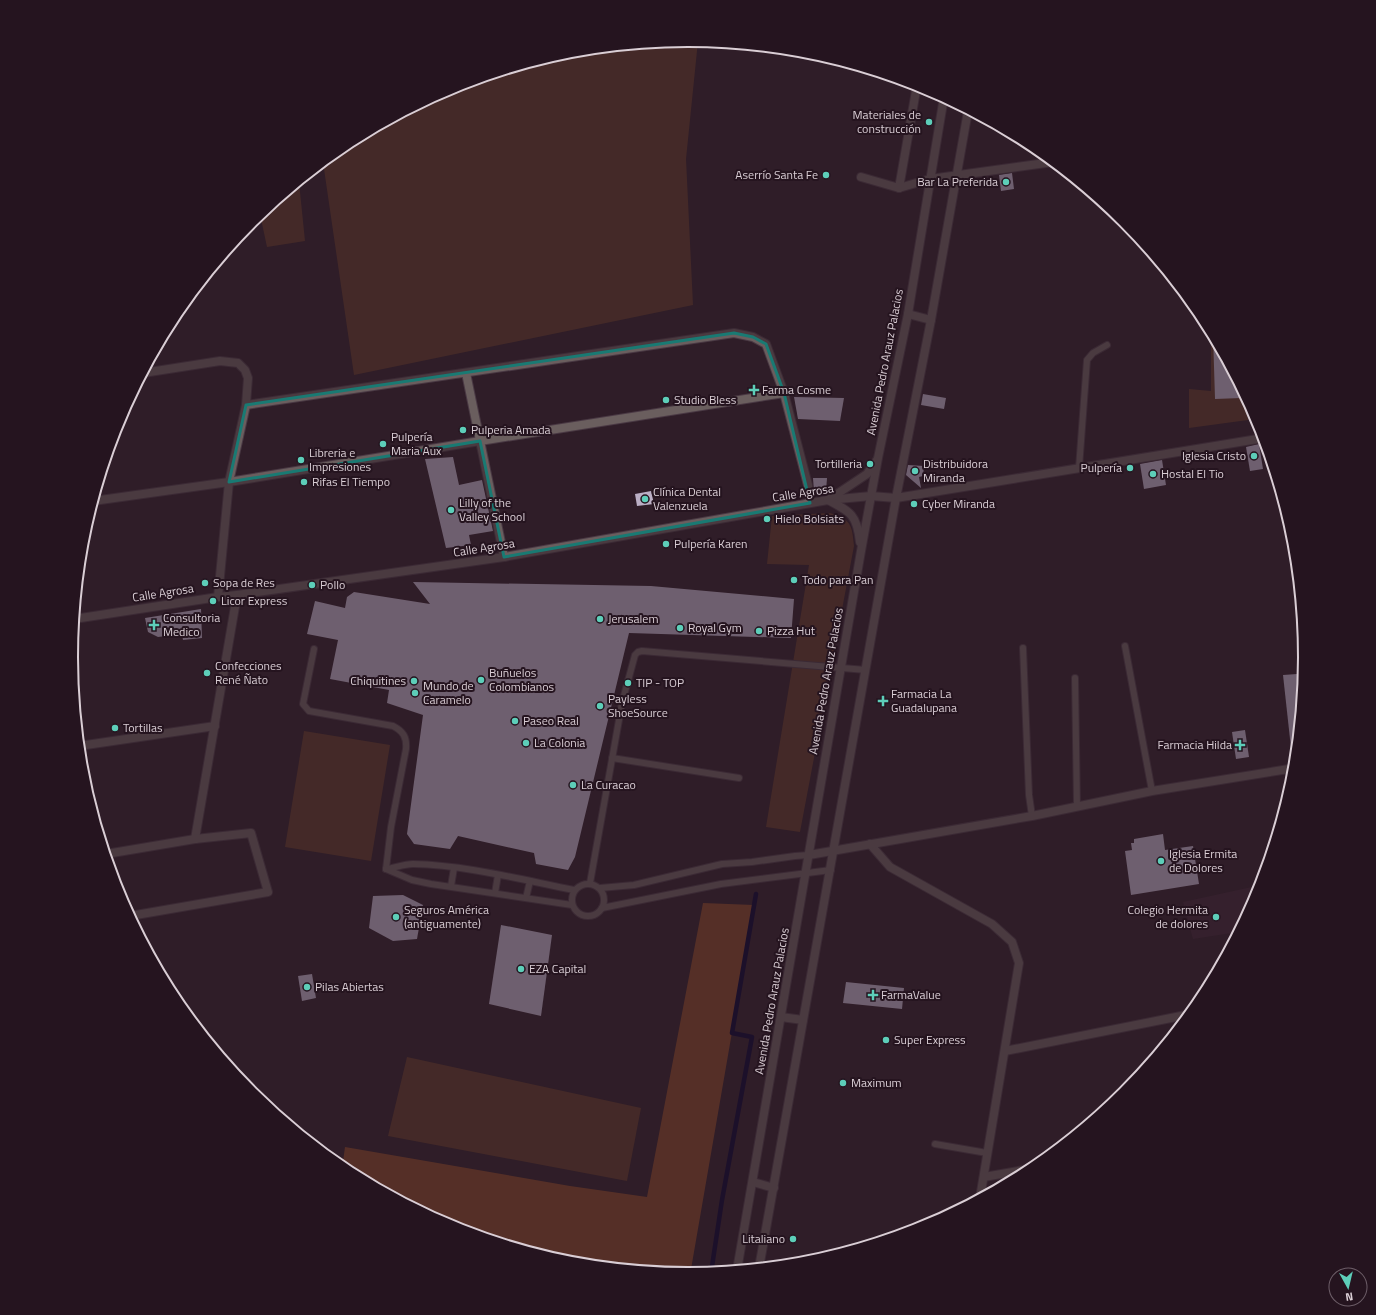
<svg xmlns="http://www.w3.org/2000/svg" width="1376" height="1315" font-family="'Titillium Web',sans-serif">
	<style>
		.built { fill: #3d2534 }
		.green { fill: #5d3928 }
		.forest { fill: #834626 }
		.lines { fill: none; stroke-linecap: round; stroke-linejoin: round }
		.stream { stroke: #06002e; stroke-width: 4.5 }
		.building { fill: #bbafc5 }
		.service-casing { stroke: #4a3944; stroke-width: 8 }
		.pedestrian-casing { stroke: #4a3944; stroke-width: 10 }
		.minor-casing { stroke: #4a3944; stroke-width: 10 }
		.tertiary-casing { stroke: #4a3944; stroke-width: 10 }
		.service { stroke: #6a5e5e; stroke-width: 6 }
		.pedestrian { stroke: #6a5e5e; stroke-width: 8 }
		.minor { stroke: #6a5e5e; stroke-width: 8 }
		.tertiary { stroke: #6a5e5e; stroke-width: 8 }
		.marked { fill: none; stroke: #197a73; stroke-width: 3; stroke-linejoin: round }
		.poi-dot { fill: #5dceb9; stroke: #25141f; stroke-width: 1.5 }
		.labels { text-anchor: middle; stroke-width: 4; stroke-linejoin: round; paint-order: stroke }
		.poi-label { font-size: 12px; fill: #daced5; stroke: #25141f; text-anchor: start }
		.street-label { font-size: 12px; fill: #daced5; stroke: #25141f }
		.rim { fill: none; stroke: #daced5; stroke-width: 2 }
	</style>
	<rect width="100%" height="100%" fill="#2f1d28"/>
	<polygon class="built" points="1261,885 1258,894 1238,932 1193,939 1183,902"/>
	<g class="green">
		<polygon points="688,40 698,41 686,159 693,305 354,375 323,162 345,144 452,87 568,52"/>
		<polygon points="299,182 305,241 267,247 260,214"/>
		<polygon points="1211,337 1214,337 1247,400 1248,420 1189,428 1189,389 1211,391"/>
		<path d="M 830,513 C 851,520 852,524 854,546 L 800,832 L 766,827 L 809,565 L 767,564 L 772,516 Z"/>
		<polygon points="304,731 390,745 371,861 285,847"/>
		<polygon points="407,1057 641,1108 627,1181 388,1136"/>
	</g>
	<polygon class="forest" points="703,903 754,905 690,1275 567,1263 451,1228 342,1169 345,1147 570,1186 647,1197"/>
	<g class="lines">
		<polyline class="stream" points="711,1273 722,1200 752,1037 732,1033 756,894"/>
	</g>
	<g class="building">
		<polygon points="1012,173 1014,189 1001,191 999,175"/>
		<polygon points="1213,335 1240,387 1241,398 1215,399"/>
		<polygon points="923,394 946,398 944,409 921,405"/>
		<polygon points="794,397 844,398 840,421 798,419"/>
		<polygon points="1259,444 1263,469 1250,471 1246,447"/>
		<polygon points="453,457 459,485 482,480 493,531 469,535 471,545 446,548 425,459"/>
		<polygon points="1162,460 1166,485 1144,489 1140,464"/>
		<polygon points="908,465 924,466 923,476 919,477 921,488 906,475"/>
		<polygon points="813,478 827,478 826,492 814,492"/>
		<polygon points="651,491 654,504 637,506 635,494"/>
		<polygon points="413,582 651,586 794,599 791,638 629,633 575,857 568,870 536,864 534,853 458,836 450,849 414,844 407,834 423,715 387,703 389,690 330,679 338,640 307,634 315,601 345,608 347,597 354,592 430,604"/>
		<polygon points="201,609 202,638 183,640 182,634 158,637 148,632 145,618"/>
		<polygon points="1297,674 1301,707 1297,748 1291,748 1283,675"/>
		<polygon points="1245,730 1249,757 1236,759 1232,732"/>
		<polygon points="1163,834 1165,850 1193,846 1199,884 1131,895 1125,851 1132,850 1131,843 1134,843 1134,839"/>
		<polygon points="403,895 423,905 417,939 393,941 369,928 373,896"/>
		<polygon points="501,925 552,935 541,1016 489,1004"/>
		<polygon points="312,974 316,998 302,1001 298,976"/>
		<polygon points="846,982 904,988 902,1009 843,1003"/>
	</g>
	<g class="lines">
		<g class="service-casing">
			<g id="service">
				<polyline points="1079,468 1087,360 1093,353 1107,345"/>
				<polyline points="1125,646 1152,791"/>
				<polyline points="1023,648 1029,795 1032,816"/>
				<path d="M 314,649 L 303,704 L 309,711 L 393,726 C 403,731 407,737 406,749 L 391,827 L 386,869"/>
				<polyline points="1075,678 1077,807"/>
				<polyline points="612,758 739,778"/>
				<path d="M 386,869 C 394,868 404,864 413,864 C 465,865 523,880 574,890"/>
				<polyline points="386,869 412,880 431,884 572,905"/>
				<polyline points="590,883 622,703 635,655 638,652 642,651 866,670"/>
				<circle cx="588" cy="900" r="16"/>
				<polyline points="451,886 454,868"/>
				<polyline points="600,888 634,885 722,864 752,862 795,856 809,855"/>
				<polyline points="495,893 498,875"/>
				<polyline points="526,898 530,881"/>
				<polyline points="602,908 721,884 831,870"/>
				<polyline points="935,1144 987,1153"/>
			</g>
		</g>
		<g class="pedestrian-casing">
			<polyline id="pedestrian" points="899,188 917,85"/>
		</g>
		<g class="minor-casing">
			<g id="minor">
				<polyline points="861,177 899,188 930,179"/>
				<polyline points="143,373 220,361 238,363 245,370 248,378 246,405 229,482 218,597"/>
				<polyline points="466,373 504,557"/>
				<polyline points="246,405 734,333 753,337 766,344 784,393"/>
				<polyline points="93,501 229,482 480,441 784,393 808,485 810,503"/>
				<polyline points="74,619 218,597 237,595 504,557 828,500 871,496 896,498 1264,438"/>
				<polyline points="79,746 215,726"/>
				<polyline points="195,839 237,595"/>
				<polyline points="870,844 890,867 992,924 1012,942 1019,963 980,1198"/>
				<polyline points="106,854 195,839 251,833 268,892 130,916"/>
				<polyline points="809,855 1032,816 1152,791 1295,768"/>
				<polyline points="1005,1051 1191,1014"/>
				<polyline points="984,1177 1035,1168"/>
			</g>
		</g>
		<g class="tertiary-casing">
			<g id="tertiary">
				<polyline points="930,179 1053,162"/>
				<polyline points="908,314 931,320"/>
				<polyline points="828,500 867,474 877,460"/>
				<path d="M 828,500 C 851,512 857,515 860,542"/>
				<polyline points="781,1017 803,1020"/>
				<polyline points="753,1182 774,1188"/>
				<polyline points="759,1268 896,498 931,320 968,111"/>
				<polyline points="737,1270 861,551 878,458 908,314 944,97"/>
			</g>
		</g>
		<use href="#service" class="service"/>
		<use href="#pedestrian" class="pedestrian"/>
		<use href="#minor" class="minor"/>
		<use href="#tertiary" class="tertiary"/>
	</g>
	<path d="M0 0H1376V1315H0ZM 734,333 L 753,337 L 766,344 L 784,393 L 810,503 L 504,557 L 480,441 L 229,482 L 246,405 Z" fill="#2f1d28" fill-opacity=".55" fill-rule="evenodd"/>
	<path class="marked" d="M 734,333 L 753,337 L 766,344 L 784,393 L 810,503 L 504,557 L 480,441 L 229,482 L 246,405 Z"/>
	<g class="poi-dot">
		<circle cx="929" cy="122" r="4"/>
		<circle cx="826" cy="175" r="4"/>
		<circle cx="1006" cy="182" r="4"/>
		<path d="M752 384h4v4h4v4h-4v4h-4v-4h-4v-4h4z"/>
		<circle cx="666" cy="400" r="4"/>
		<circle cx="463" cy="430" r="4"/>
		<circle cx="383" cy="444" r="4"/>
		<circle cx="1254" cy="456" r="4"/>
		<circle cx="301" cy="460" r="4"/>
		<circle cx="870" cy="464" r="4"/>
		<circle cx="1130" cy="468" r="4"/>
		<circle cx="915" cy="471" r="4"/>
		<circle cx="1153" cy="474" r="4"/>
		<circle cx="304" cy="482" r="4"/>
		<circle cx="645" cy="499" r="4"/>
		<circle cx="914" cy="504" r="4"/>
		<circle cx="451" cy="510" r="4"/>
		<circle cx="767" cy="519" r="4"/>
		<circle cx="666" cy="544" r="4"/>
		<circle cx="794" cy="580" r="4"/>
		<circle cx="205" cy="583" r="4"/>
		<circle cx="312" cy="585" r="4"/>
		<circle cx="213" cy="601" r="4"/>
		<circle cx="600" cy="619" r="4"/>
		<path d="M152 619h4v4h4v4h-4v4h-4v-4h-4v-4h4z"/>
		<circle cx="680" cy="628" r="4"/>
		<circle cx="759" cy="631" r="4"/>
		<circle cx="207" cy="673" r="4"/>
		<circle cx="481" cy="680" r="4"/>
		<circle cx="414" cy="681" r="4"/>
		<circle cx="628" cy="683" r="4"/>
		<circle cx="415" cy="693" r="4"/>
		<path d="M881 695h4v4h4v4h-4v4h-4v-4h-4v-4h4z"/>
		<circle cx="600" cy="706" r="4"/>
		<circle cx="515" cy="721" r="4"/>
		<circle cx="115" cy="728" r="4"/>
		<circle cx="526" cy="743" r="4"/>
		<path d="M1238 739h4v4h4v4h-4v4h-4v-4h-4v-4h4z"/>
		<circle cx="573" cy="785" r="4"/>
		<circle cx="1161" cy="861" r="4"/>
		<circle cx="396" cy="917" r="4"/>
		<circle cx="1216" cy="917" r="4"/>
		<circle cx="521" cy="969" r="4"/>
		<circle cx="307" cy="987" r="4"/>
		<path d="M871 989h4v4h4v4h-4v4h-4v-4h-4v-4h4z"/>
		<circle cx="886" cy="1040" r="4"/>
		<circle cx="843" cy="1083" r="4"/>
		<circle cx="793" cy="1239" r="4"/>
	</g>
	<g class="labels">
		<g class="poi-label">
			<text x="921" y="119" text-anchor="end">Materiales de<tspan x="921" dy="14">construcción</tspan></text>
			<text x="818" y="179" text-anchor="end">Aserrío Santa Fe</text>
			<text x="998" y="186" text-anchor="end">Bar La Preferida</text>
			<text x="762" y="394">Farma Cosme</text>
			<text x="674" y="404">Studio Bless</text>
			<text x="471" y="434">Pulperia Amada</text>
			<text x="391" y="441">Pulpería<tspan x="391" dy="14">Maria Aux</tspan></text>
			<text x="309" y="457">Libreria e<tspan x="309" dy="14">Impresiones</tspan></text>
			<text x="1246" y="460" text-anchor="end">Iglesia Cristo</text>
			<text x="862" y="468" text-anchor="end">Tortilleria</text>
			<text x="923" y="468">Distribuidora<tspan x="923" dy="14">Miranda</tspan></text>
			<text x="1122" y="472" text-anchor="end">Pulpería</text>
			<text x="1161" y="478">Hostal El Tio</text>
			<text x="312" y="486">Rifas El Tiempo</text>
			<text x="653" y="496">Clínica Dental<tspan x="653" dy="14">Valenzuela</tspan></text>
			<text x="459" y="507">Lilly of the<tspan x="459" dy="14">Valley School</tspan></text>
			<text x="922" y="508">Cyber Miranda</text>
			<text x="775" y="523">Hielo Bolsiats</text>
			<text x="674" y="548">Pulpería Karen</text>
			<text x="802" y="584">Todo para Pan</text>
			<text x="213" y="587">Sopa de Res</text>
			<text x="320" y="589">Pollo</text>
			<text x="221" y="605">Licor Express</text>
			<text x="163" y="622">Consultoria<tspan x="163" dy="14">Medico</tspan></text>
			<text x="608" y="623">Jerusalem</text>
			<text x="688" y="632">Royal Gym</text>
			<text x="767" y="635">Pizza Hut</text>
			<text x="215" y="670">Confecciones<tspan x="215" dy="14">René Ñato</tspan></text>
			<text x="489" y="677">Buñuelos<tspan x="489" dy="14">Colombianos</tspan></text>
			<text x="406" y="685" text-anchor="end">Chiquitines</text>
			<text x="636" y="687">TIP - TOP</text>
			<text x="423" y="690">Mundo de<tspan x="423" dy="14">Caramelo</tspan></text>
			<text x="891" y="698">Farmacia La<tspan x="891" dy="14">Guadalupana</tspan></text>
			<text x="608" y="703">Payless<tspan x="608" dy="14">ShoeSource</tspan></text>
			<text x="523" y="725">Paseo Real</text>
			<text x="123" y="732">Tortillas</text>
			<text x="534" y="747">La Colonia</text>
			<text x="1232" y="749" text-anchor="end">Farmacia Hilda</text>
			<text x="581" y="789">La Curacao</text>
			<text x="1169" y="858">Iglesia Ermita<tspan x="1169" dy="14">de Dolores</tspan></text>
			<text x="404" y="914">Seguros América<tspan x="404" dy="14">(antiguamente)</tspan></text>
			<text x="1208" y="914" text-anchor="end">Colegio Hermita<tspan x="1208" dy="14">de dolores</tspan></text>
			<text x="529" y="973">EZA Capital</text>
			<text x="315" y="991">Pilas Abiertas</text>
			<text x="881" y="999">FarmaValue</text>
			<text x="894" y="1044">Super Express</text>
			<text x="851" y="1087">Maximum</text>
			<text x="785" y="1243" text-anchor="end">Litaliano</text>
		</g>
		<g class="street-label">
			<text transform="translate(885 362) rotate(-79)" y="4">Avenida Pedro Arauz Palacios</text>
			<text transform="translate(803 493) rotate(-9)" y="4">Calle Agrosa</text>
			<text transform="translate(484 548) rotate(-9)" y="4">Calle Agrosa</text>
			<text transform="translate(163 593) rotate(-9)" y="4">Calle Agrosa</text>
			<text transform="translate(826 681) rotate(-80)" y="4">Avenida Pedro Arauz Palacios</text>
			<text transform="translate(772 1001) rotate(-80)" y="4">Avenida Pedro Arauz Palacios</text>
		</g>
	</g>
	<path d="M0 0H1376V1315H0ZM78 657a610 610 0 1 1 1220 0a610 610 0 1 1-1220 0Z" fill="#25141f" fill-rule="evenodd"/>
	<path class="rim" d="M78 657a610 610 0 1 1 1220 0a610 610 0 1 1-1220 0Z"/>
	<g transform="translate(1348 1287) rotate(172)"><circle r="19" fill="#25141f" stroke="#6d5e68"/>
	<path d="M0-3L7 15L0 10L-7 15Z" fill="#5dceb9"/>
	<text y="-6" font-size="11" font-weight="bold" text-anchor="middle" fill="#daced5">N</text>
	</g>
</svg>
